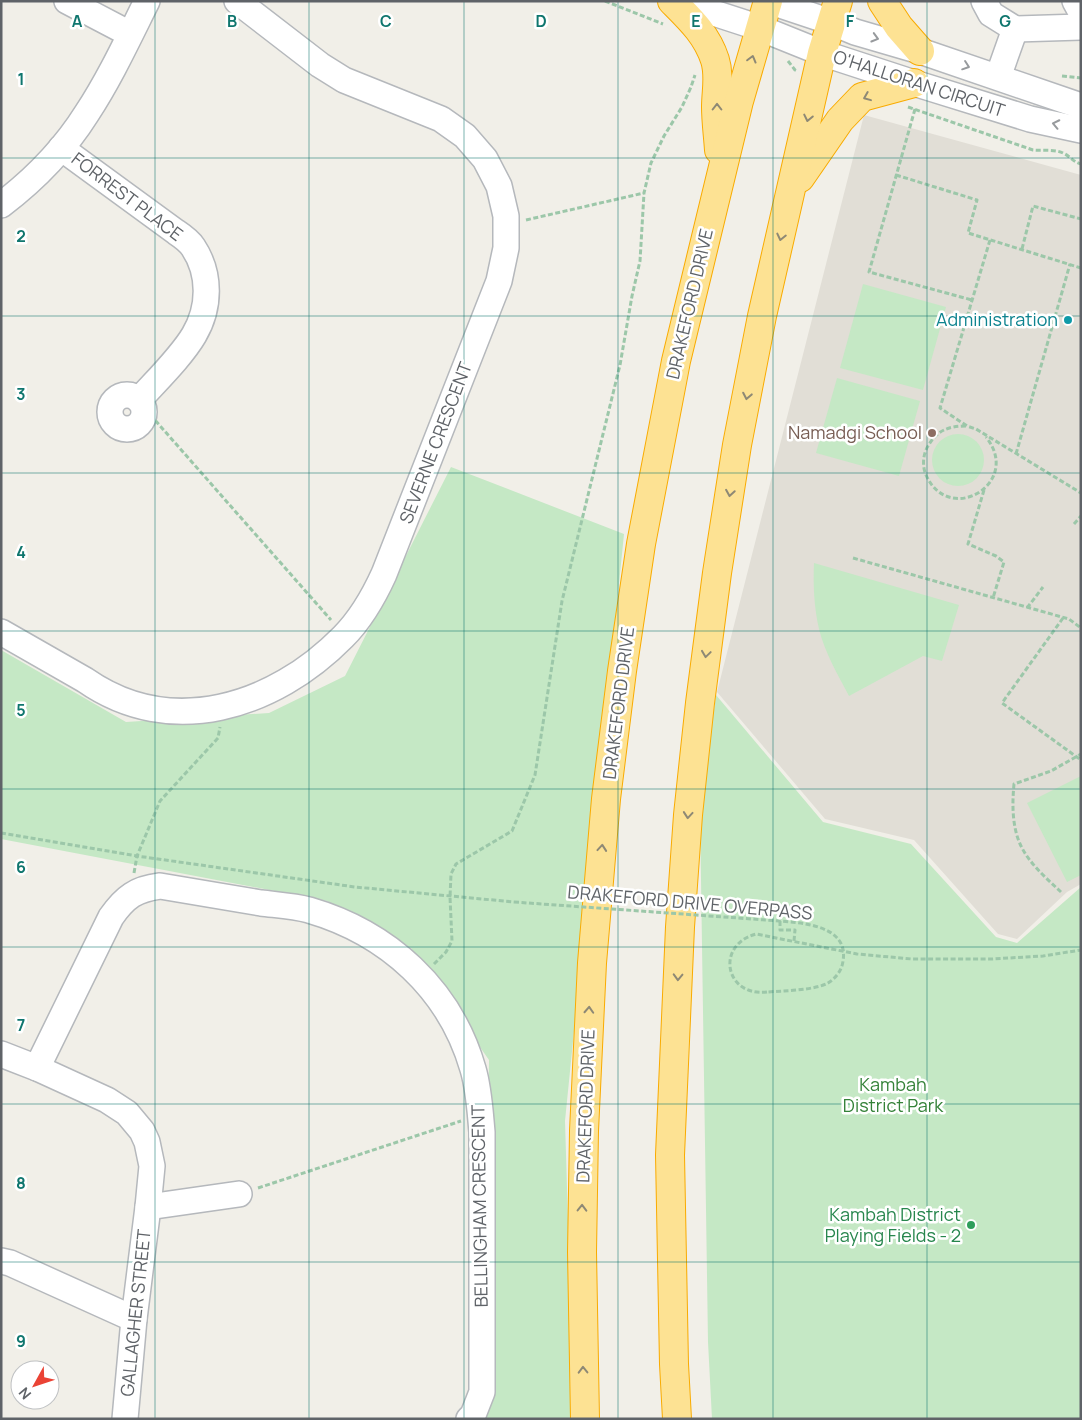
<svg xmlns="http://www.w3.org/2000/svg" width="1082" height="1420" font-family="Manrope,sans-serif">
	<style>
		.education { fill: #e1ded6 }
		.green { fill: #c5e8c5 }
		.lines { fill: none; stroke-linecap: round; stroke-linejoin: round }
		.minor-casing { stroke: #b5b8bc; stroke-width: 28 }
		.highway-casing { stroke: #f9ab00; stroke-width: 30 }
		.path { stroke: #9cc7a9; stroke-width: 3; stroke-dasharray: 5 2.5; stroke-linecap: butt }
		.minor { stroke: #fff; stroke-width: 25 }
		.highway { stroke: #fde293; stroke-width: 28 }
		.path-bridge { stroke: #9cc7a9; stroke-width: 3; stroke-dasharray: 5 2.5; stroke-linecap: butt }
		.oneway { stroke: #979a9d }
		.oneway2 { stroke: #8e8975 }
		.grid { fill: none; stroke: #0f766e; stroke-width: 1; stroke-opacity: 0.55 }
		.culture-dot { fill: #0f9aa8; stroke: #fff; stroke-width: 2 }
		.education-dot { fill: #8d6e63; stroke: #fff; stroke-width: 2 }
		.leisure-dot { fill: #2e9e5b; stroke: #fff; stroke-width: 2 }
		.labels { text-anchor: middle; stroke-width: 5; stroke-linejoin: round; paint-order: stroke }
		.street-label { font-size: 18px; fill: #5f6368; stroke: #fff }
		.culture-label { font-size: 18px; fill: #0d838f; stroke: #fff; text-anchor: end }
		.education-label { font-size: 18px; fill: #785e54; stroke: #fff; text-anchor: end }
		.park-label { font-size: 18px; fill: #348238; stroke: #fff }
		.leisure-label { font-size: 18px; fill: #27864d; stroke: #fff; text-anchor: end }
		.grid-label { font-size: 16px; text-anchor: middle; font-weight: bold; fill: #0f766e; stroke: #fff; stroke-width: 5; stroke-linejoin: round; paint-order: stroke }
	</style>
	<rect width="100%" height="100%" fill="#f1efe8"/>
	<polygon class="education" points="864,115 1081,175 1081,884 1067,892 1017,939 998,934 914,840 825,819 717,692"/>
	<g class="green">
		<polygon points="863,284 946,307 923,390 840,368"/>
		<polygon points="837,378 920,401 899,476 816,453"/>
		<circle cx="958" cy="460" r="26"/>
		<polygon points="451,467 624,534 565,1121 574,1419 484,1419 489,1060 411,948 327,901 1,839 1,650 126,722 269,713 345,676"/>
		<path d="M 814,563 L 959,605 L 942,661 L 923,656 L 849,696 C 838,675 825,653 819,629 C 814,607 813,585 814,563 Z"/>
		<polygon points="716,695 823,822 911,844 996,937 1017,943 1081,887 1081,1419 712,1419 708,1342 700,813"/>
		<polygon points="1081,776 1081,875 1067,882 1027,803"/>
	</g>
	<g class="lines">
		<g class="minor-casing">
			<g id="minor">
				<polyline points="67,1 130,34"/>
				<polyline points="677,1 760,28 822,53 914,83 1030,119 1081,130"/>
				<polyline points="768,1 831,22 855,32 920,51 1081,106"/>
				<polyline points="984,1 991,14 1015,29 998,77"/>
				<polyline points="1075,1 1081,12"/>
				<polyline points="1015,29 1081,27"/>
				<path d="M 61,148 L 176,232 C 182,236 189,241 193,247 C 211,274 210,308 194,335 C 181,357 156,381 139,400"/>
				<path d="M 1,205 C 34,180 65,148 87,113 C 110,78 128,39 147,1"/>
				<circle cx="127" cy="412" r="17"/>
				<path d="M 1,632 L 85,680 C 171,740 274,707 343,637 C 360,620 374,596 384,574 L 499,281 L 506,248 L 506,216 L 499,186 L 485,159 L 465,136 L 441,119 L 344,80 L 320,65 L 237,1"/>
				<polyline points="1,1054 37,1068 107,1100 127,1113 142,1131 147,1142 152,1166 148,1207 134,1319 125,1419"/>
				<path d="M 37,1068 L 111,917 C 125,897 136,889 160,886 C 194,892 227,897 261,903 C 277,905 294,906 309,910 C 388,933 450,989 473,1069 C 479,1089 480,1111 482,1132 L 482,1392 L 473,1415 L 469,1419"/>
				<polyline points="148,1207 239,1194"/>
				<polyline points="1,1261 10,1263 134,1319"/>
			</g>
		</g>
		<g class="highway-casing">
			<g id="highway">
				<path d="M 672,1 C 690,19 707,35 715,60 C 720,76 716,91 716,107 C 716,121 718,135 719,150"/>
				<polyline points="882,1 899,27 920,51"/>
				<polyline points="800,178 840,120 862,97 914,83"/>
				<polyline points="585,1419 582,1252 584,1131 592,963 606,799 622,671 641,544 676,361 739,101 768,1"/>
				<polyline points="677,1419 674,1364 670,1155 680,927 688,815 700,703 717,573 737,445 762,316 822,53 838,1"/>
			</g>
		</g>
		<g class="path">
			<polyline points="605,1 663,24"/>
			<polyline points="788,61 795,70 797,71"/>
			<polyline points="1062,76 1081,78"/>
			<path d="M 908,107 L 1033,150 C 1043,151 1055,149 1063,153 C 1070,156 1073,162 1081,164"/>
			<polyline points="915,109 869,272 972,300"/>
			<polyline points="896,175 977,200 968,233 1081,268"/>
			<polyline points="526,220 644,193"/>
			<polyline points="990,240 940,408 967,426 976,429 1081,493"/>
			<polyline points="1022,249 1033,206 1081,219"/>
			<polyline points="149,417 154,419 331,620"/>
			<path d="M 966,426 C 949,426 937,430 928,446 C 923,454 922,466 926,475 C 949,527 1023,483 986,437"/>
			<polyline points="1016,454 1070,264"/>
			<polyline points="984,490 968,544 996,556 1004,562 993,598"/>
			<polyline points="1074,524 1081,516"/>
			<polyline points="853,558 1069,619 1081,628"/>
			<polyline points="1027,608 1043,587"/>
			<polyline points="1063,618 1002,703 1081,760"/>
			<polyline points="1,833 137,856 355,887 514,902"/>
			<polyline points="134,873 137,856 160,801 218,738 220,727"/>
			<path d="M 1061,892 C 1047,879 1031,865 1022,848 C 1012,829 1012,805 1014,784 L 1051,771 L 1081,754"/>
			<polyline points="780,921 780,930 795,930 794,941"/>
			<polyline points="434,964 446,952 452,941 450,897 451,874 456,864 512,831 535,775 562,601 620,365 632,296 640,261 644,193 651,163 664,136 682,107 691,87 695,75"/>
			<path d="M 767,992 C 725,997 715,945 756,934 L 857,954 L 912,959 L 992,959 L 1043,956 L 1081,950"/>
			<polyline points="258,1188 461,1121"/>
		</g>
		<use href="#minor" class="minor"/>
		<use href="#highway" class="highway"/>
		<path class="path-bridge" d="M 514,902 L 780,921 C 804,923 849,926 843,961 C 842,970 836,978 828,983 C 816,990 783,991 767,992"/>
	</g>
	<defs><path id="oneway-chevron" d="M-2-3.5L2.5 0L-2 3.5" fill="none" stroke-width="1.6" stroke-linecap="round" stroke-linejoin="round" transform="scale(1.25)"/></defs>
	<g class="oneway">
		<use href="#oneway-chevron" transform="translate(875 38) rotate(16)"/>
		<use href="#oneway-chevron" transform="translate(966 66) rotate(19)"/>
		<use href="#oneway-chevron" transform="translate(1056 124) rotate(-168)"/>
	</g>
	<g class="oneway2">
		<use href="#oneway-chevron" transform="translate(752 59) rotate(-75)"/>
		<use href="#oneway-chevron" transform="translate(867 97) rotate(158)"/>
		<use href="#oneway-chevron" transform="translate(717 107) rotate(-90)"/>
		<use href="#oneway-chevron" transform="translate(808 118) rotate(102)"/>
		<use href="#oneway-chevron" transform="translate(781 237) rotate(103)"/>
		<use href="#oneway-chevron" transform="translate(747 396) rotate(101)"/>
		<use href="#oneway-chevron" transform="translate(730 493) rotate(99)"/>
		<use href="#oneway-chevron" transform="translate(706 654) rotate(98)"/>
		<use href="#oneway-chevron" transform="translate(688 815) rotate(95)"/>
		<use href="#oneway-chevron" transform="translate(602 848) rotate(-85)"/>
		<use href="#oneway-chevron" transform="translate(678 977) rotate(92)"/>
		<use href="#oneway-chevron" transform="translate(589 1010) rotate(-87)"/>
		<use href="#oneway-chevron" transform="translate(582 1208) rotate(-89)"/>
		<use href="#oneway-chevron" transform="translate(583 1370) rotate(-91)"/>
	</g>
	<path class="grid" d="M 155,1 L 155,1419M 309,1 L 309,1419M 464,1 L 464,1419M 618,1 L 618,1419M 773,1 L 773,1419M 927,1 L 927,1419M 1,158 L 1081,158M 1,316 L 1081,316M 1,473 L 1081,473M 1,631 L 1081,631M 1,789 L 1081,789M 1,947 L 1081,947M 1,1104 L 1081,1104M 1,1262 L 1081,1262"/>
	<circle class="culture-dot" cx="1068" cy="320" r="5"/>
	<circle class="education-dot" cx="932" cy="433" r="5"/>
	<circle class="leisure-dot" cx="971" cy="1225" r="5"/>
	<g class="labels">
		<g class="street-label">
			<text transform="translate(919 84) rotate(18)" y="6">O'HALLORAN CIRCUIT</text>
			<text transform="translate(127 197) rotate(37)" y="6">FORREST PLACE</text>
			<text transform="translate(690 304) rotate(-77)" y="6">DRAKEFORD DRIVE</text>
			<text transform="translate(436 443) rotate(-69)" y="6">SEVERNE CRESCENT</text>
			<text transform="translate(619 703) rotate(-83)" y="6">DRAKEFORD DRIVE</text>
			<text transform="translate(690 903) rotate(5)" y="6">DRAKEFORD DRIVE OVERPASS</text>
			<text transform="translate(586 1106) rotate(-88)" y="6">DRAKEFORD DRIVE</text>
			<text transform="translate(480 1206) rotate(-91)" y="6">BELLINGHAM CRESCENT</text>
			<text transform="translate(136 1313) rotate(-84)" y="6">GALLAGHER STREET</text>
		</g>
		<g class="culture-label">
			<text x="1058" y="326">Administration</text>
		</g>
		<g class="education-label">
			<text x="922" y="439">Namadgi School</text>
		</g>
		<g class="park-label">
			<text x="893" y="1091">Kambah<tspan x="893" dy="21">District Park</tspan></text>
		</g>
		<g class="leisure-label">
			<text x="961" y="1221">Kambah District<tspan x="961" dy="21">Playing Fields - 2</tspan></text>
		</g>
	</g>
	<g class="grid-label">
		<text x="77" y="27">A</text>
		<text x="232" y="27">B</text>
		<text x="386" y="27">C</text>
		<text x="541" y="27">D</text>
		<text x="696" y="27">E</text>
		<text x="850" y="27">F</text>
		<text x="1005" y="27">G</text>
		<text x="21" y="85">1</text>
		<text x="21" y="242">2</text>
		<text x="21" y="400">3</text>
		<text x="21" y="558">4</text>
		<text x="21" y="716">5</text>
		<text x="21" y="873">6</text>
		<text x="21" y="1031">7</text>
		<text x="21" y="1189">8</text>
		<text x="21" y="1347">9</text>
	</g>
	<rect width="1082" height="1420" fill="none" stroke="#5f6368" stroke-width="5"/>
	<g transform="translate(35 1385) rotate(230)"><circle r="24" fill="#ffffff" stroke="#bfc1c3"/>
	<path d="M0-4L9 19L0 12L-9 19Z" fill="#ea4335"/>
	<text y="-8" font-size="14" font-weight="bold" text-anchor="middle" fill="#5f6368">N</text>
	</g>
</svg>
